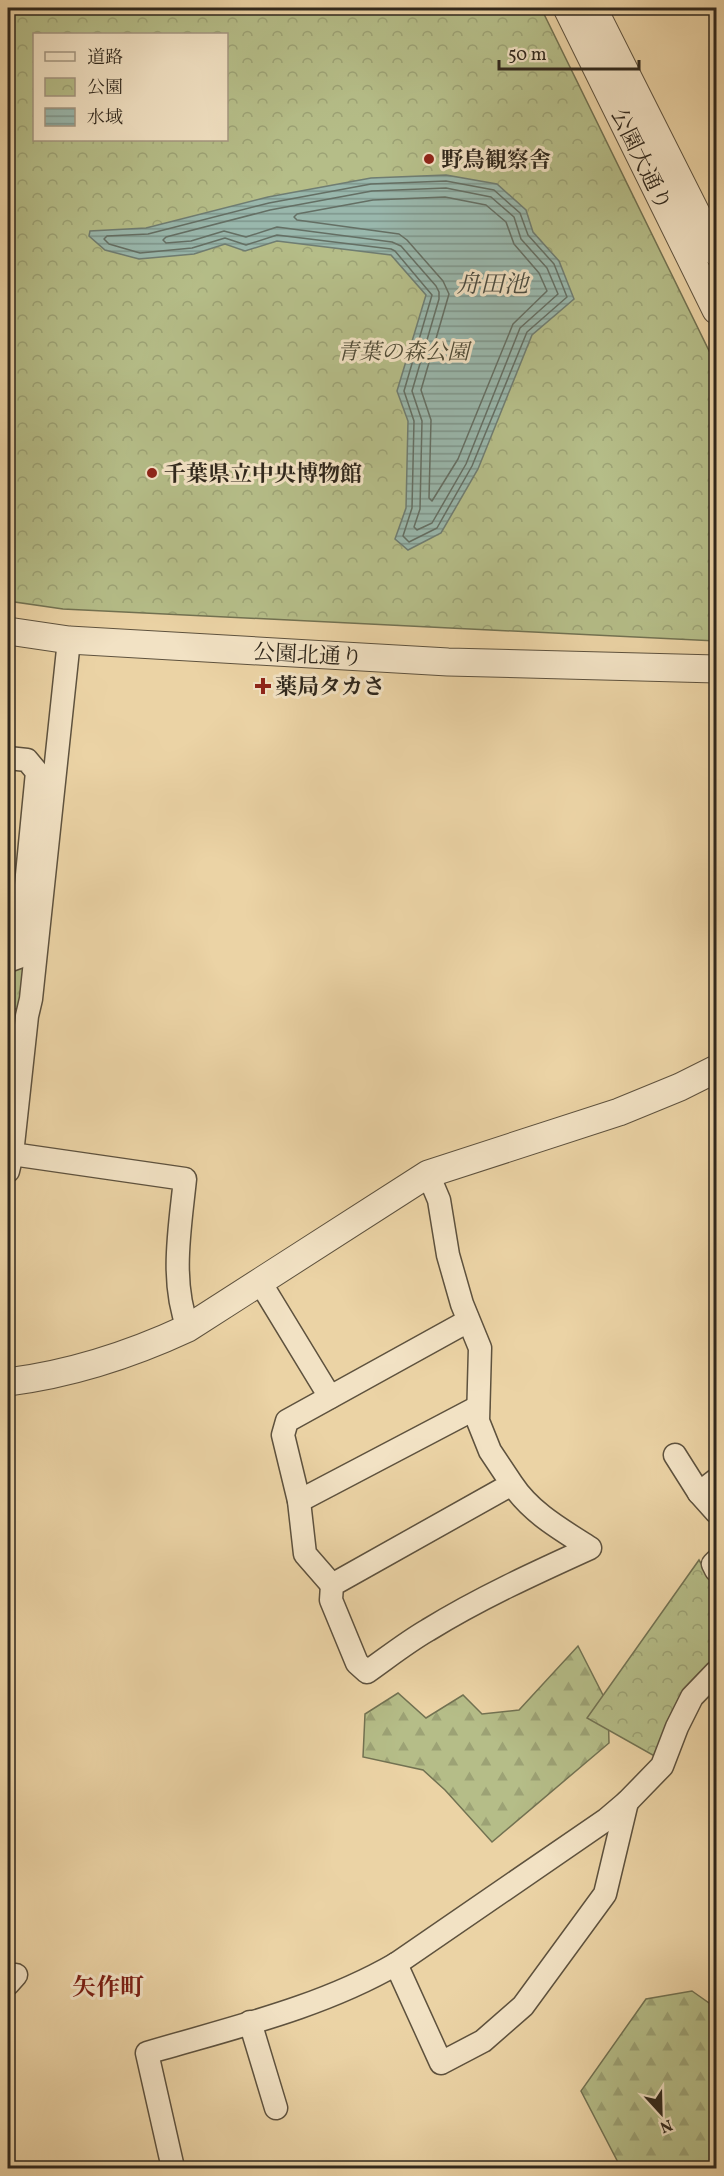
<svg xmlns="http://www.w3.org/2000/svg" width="724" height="2176" font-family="Vollkorn,'Noto Serif JP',serif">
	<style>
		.forest { fill: url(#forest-firs); stroke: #727252; stroke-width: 1.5 }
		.park { fill: url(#park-crowns); stroke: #727252; stroke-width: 1.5; fill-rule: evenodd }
		.water { fill: url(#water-rules); stroke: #6f7d72; stroke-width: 1.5 }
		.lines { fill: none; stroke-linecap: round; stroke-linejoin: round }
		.shore { stroke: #646f64; stroke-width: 1.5 }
		.minor-casing { stroke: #5e523e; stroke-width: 25 }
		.tertiary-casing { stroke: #5e523e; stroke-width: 29 }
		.minor { stroke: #f2e2c4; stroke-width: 22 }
		.tertiary { stroke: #f2e2c4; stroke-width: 27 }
		.poi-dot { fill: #8f2418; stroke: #f2e2c4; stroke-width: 2 }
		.labels { text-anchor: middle; stroke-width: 6; stroke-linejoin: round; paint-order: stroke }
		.poi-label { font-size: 22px; font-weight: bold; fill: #2f271c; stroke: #f2e2c4; text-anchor: start }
		.street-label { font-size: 22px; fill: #2f271c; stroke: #f2e2c4 }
		.park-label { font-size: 22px; font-style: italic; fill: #504c37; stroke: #f2e2c4 }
		.water-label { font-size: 24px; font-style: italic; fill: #4a4b40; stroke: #f2e2c4 }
		.neighbourhood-label { font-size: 24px; font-weight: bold; fill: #7a1f14; stroke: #f2e2c4 }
	</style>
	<defs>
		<pattern id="forest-firs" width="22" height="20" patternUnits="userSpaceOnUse" patternTransform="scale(1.5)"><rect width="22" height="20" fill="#b5bd88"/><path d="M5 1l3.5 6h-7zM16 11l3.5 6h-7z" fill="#9ca275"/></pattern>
		<pattern id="park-crowns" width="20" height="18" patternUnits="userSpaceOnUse" patternTransform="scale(1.5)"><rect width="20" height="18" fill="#b5bd88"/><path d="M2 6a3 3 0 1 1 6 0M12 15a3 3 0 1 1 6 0" fill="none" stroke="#9ca275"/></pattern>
		<pattern id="water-rules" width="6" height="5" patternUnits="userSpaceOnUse" patternTransform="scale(1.5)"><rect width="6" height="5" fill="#99b7ac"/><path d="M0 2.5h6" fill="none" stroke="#7d958b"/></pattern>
	</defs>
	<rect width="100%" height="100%" fill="#ebd3a5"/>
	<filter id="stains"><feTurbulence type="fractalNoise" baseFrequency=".00333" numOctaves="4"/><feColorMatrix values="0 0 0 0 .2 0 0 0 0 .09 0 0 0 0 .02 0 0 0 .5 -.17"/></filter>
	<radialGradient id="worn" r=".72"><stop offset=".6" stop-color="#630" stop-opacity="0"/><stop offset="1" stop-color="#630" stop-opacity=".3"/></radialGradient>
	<g class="forest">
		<polygon points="578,1646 608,1705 609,1743 492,1842 445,1790 423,1770 363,1757 365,1714 398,1693 426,1718 463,1695 482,1714 519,1710"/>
		<polygon points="692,1991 716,2008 716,2168 621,2168 581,2091 646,1999"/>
	</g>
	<g class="park">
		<path d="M 8,8 L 541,8 L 716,365 L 716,641 L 63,609 L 8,601 ZM 34,34 L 226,34 L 226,140 L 34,140 Z"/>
		<polygon points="8,967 28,968 25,1009 8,1009"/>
		<polygon points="699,1560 716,1589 716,1668 658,1758 587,1718"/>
	</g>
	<polygon class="water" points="446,175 497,184 526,210 533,232 559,261 574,299 532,335 478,469 441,533 408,550 395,539 406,508 408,421 397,391 426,295 391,255 277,241 245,251 225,244 194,254 139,259 105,250 89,236 90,231 146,228 268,197 371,178"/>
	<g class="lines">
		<g class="shore">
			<polygon points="446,181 494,190 520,213 528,235 554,264 567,297 527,332 472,466 437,528 409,542 403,536 412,508 414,421 404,391 432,295 395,251 391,249 277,235 246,245 225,238 192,248 140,253 109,244 104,239 107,236 148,234 269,203 371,184"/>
			<polygon points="446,188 491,197 514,217 521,239 547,268 558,294 520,328 466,464 432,523 417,530 414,527 420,509 422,421 412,391 439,299 439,292 436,286 401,246 392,242 277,227 246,237 224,231 191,241 166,243 163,240 166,237 270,210 372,191"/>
			<polygon points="445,197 486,205 506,222 514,244 539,273 547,291 513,324 458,459 432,501 429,498 431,420 421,390 449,294 443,281 407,240 399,234 297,220 294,217 297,214 373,200"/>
		</g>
		<g class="minor-casing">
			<g id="minor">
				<polyline points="8,758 27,760 37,772 19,957 8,961"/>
				<path d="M 12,1154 L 185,1179 C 180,1228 170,1281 188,1328"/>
				<polyline points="8,1171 12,1154 27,1016 31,999 69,640"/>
				<path d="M 428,1174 L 439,1200 L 448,1255 L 462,1304 L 480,1348 L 478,1421 L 490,1451 L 512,1484 C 531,1513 562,1530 590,1548 C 535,1573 480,1598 428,1630 C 407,1642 387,1658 367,1672 L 357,1663 L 331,1600 L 332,1585 L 512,1484"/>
				<polyline points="260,1282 330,1397"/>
				<polyline points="675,1455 699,1493 716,1512"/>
				<polyline points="699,1493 716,1480"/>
				<polyline points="299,1501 478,1407"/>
				<polyline points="716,1561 713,1564 716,1570"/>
				<polyline points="332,1585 305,1554 299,1501 283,1435 287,1421 468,1321"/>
				<polyline points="396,1964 441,2063 483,2041 523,2006 605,1894 627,1802"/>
				<polyline points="8,1984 16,1975"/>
				<polyline points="250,2022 276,2108"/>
				<path d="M 173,2168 L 147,2053 C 231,2028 320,2008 396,1964 L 607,1819 L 627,1802 L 662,1766 L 677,1727 L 692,1697 L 716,1672"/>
			</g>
		</g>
		<g class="tertiary-casing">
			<g id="tertiary">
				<polyline points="567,8 716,310"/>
				<polyline points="593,8 716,252"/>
				<polyline points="8,631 69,640 448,662 716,669"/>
				<path d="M 8,1382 C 71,1374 130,1355 188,1328 L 428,1174 L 619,1112 L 680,1087 L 716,1069"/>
			</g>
		</g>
		<use href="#minor" class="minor"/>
		<use href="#tertiary" class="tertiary"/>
	</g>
	<g class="poi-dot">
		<circle cx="429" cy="159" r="6"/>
		<circle cx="152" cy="473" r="6"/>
		<path d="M260 677h6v6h6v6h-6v6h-6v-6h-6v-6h6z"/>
	</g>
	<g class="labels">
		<g class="poi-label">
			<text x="441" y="167">野鳥観察舎</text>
			<text x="164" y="481">千葉県立中央博物館</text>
			<text x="275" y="694">薬局タカさ</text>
		</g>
		<g class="street-label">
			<text transform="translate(642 159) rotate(64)" y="8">公園大通り</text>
			<text transform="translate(308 654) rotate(3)" y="8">公園北通り</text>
		</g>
		<g class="park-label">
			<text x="403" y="359">青葉の森公園</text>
		</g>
		<g class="water-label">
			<text x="492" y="292">舟田池</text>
		</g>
		<g class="neighbourhood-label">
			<text x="108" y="1995">矢作町</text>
		</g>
	</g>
	<rect width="724" height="2176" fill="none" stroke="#ebd3a5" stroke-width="30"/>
	<rect x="9" y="9" width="706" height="2158" fill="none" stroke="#2f271c" stroke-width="3"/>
	<rect x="15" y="15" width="694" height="2146" fill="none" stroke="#2f271c" stroke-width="1.5"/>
	<rect x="33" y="33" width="195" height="108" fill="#f2e2c4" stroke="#a49781" stroke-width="1.5"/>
	<rect x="45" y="52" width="30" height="9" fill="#f2e2c4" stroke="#a49781" stroke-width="1.5"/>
	<text x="87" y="63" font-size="18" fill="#2f271c">道路</text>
	<rect x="45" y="78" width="30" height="18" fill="url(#park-crowns)" stroke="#a49781" stroke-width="1.5"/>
	<text x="87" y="93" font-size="18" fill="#2f271c">公園</text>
	<rect x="45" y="108" width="30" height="18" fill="url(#water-rules)" stroke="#a49781" stroke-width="1.5"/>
	<text x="87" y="123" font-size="18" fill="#2f271c">水域</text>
	<g transform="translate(661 2113) rotate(158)" stroke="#f2e2c4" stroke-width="4.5" paint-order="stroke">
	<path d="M0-4.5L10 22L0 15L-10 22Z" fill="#2f271c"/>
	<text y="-9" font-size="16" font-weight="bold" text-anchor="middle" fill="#2f271c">N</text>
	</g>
	<path d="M499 60v9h140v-9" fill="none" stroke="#2f271c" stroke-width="3"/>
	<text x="508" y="60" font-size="18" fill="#2f271c" stroke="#f2e2c4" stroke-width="4.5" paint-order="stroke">50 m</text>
	<rect width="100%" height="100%" filter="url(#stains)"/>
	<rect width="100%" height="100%" fill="url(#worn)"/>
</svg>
